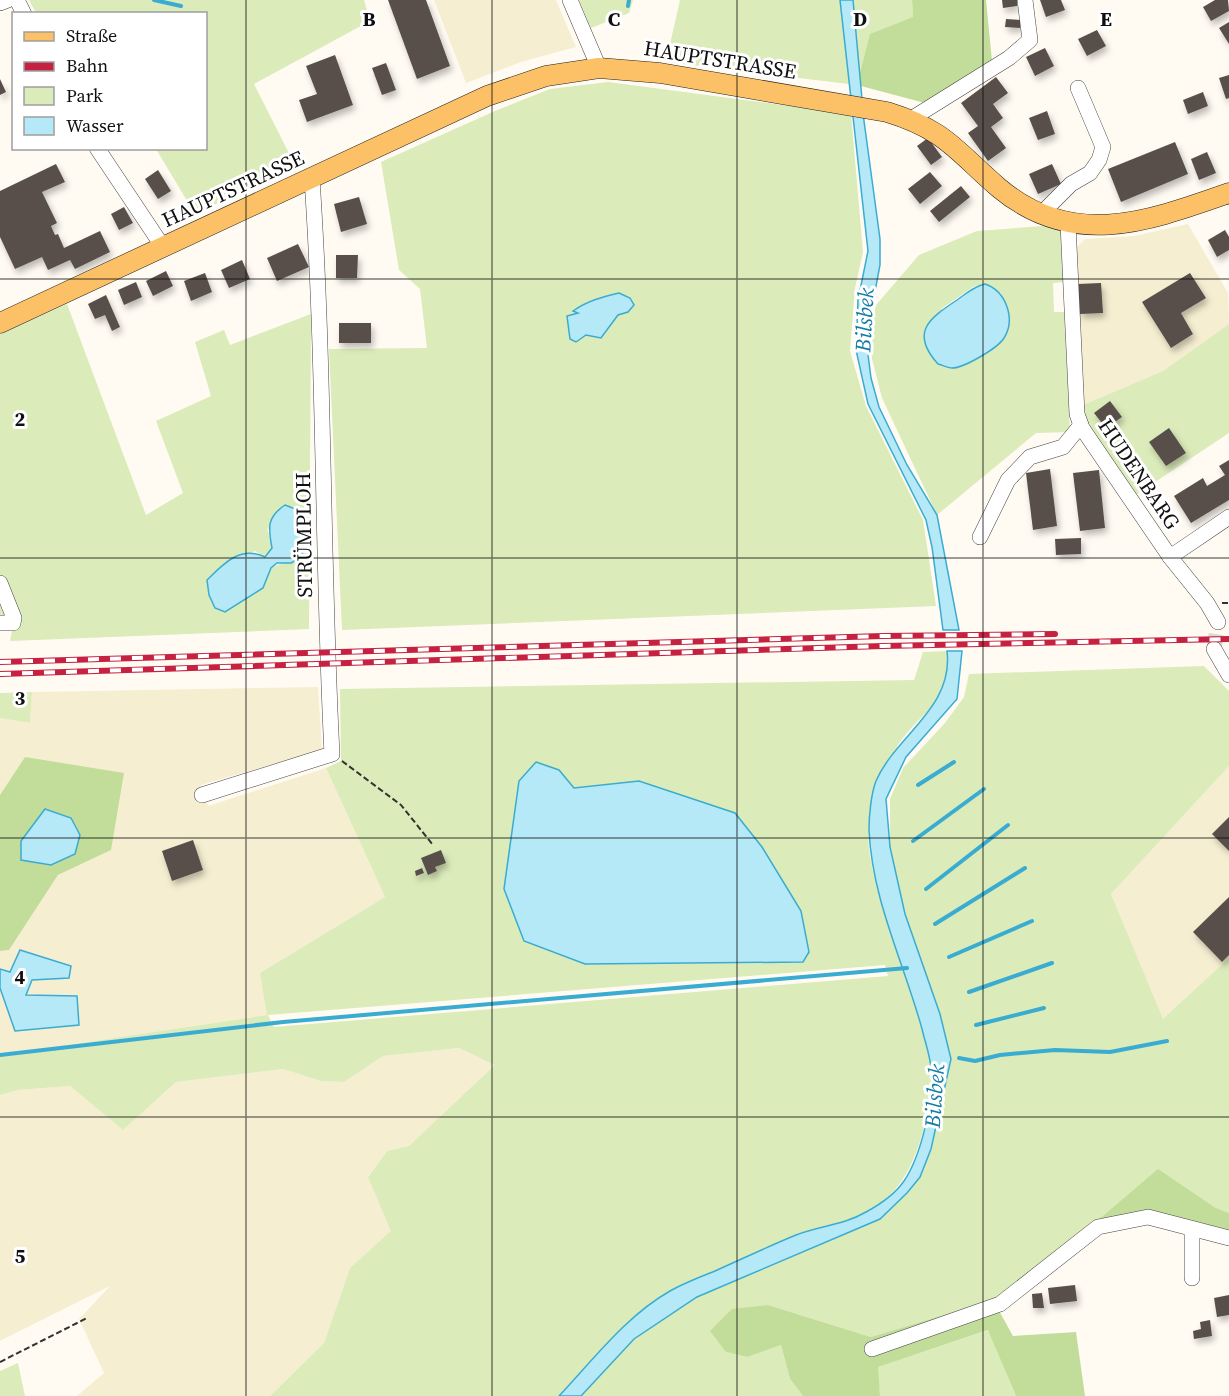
<svg xmlns="http://www.w3.org/2000/svg" width="1229" height="1396" font-family="'Source Serif 4',serif">
	<style>
		.farmland { fill: #f6eed1 }
		.green { fill: #dbebba; fill-rule: evenodd }
		.forest { fill: #c2dd99 }
		.water { fill: #b6e9f8; stroke: #3aacd1; stroke-width: 1.5 }
		.lines { fill: none; stroke-linecap: round; stroke-linejoin: round }
		.stream { stroke: #3aacd1; stroke-width: 4 }
		.building { fill: #594f4c; filter: url(#shadow) }
		.minor-tunnel { stroke: #dbd8d1; stroke-width: 15; stroke-dasharray: 15 8; stroke-linecap: butt }
		.minor-casing { stroke: #434343; stroke-width: 16 }
		.major-casing { stroke: #212121; stroke-width: 21 }
		.path { stroke: #323232; stroke-width: 2; stroke-dasharray: 6 3; stroke-linecap: butt }
		.minor { stroke: #fff; stroke-width: 15 }
		.major { stroke: #fcc166; stroke-width: 20 }
		.rail-casing { stroke: #c52242; stroke-width: 6 }
		.rail { stroke: #fff; stroke-width: 4; stroke-dasharray: 11; stroke-linecap: butt }
		.grid { fill: none; stroke: #101010; stroke-width: 1.5; stroke-opacity: 0.55 }
		.labels { text-anchor: middle; stroke-width: 6; stroke-linejoin: round; paint-order: stroke }
		.street-label { font-size: 21px; fill: #101010; stroke: #fff }
		.water-label { font-size: 22px; font-style: italic; fill: #147ca7; stroke: #fff }
		.grid-label { font-size: 20px; text-anchor: middle; font-weight: bold; fill: #101010; stroke: #fff; stroke-width: 6; stroke-linejoin: round; paint-order: stroke }
	</style>
	<defs>
		<filter id="shadow"><feDropShadow dx="2.5" dy="4.5" stdDeviation="3" flood-color="#0004"/></filter>
	</defs>
	<rect width="100%" height="100%" fill="#fffbf3"/>
	<g class="farmland">
		<polygon points="434,0 556,0 576,47 521,62 466,83"/>
		<polygon points="1188,224 1228,293 1229,324 1163,371 1083,405 1076,248 1085,239 1134,236"/>
		<polygon points="318,687 322,750 201,785 208,806 326,768 385,897 260,973 268,1015 0,1055 0,951 9,950 58,875 111,850 25,757 0,795 0,718 30,723 32,692"/>
		<polygon points="1229,766 1229,958 1163,1020 1111,894"/>
		<polygon points="459,1048 496,1065 409,1146 387,1151 368,1176 392,1231 350,1268 324,1343 270,1396 77,1396 104,1373 79,1319 110,1286 0,1341 0,1095 18,1090 70,1086 123,1130 176,1082 283,1069 321,1081 344,1082 383,1056"/>
	</g>
	<g class="green">
		<polygon points="29,0 364,0 370,21 254,84 296,167 195,214 156,149 206,148 206,14 36,13"/>
		<polygon points="579,0 633,0 629,13 591,28"/>
		<polygon points="680,0 912,0 913,17 857,85 666,62"/>
		<polygon points="608,82 851,114 863,252 855,288 850,351 866,406 923,520 936,606 342,630 329,349 427,348 420,289 399,270 381,162 495,111 550,89"/>
		<path d="M 1043,226 L 1062,230 L 1064,282 L 1053,283 L 1054,312 L 1064,312 L 1070,432 L 1036,433 L 937,515 L 882,398 L 872,359 L 870,337 L 876,305 L 919,255 L 977,231 ZM 985,284 L 1001,293 L 1009,316 L 941,309 L 973,287 Z"/>
		<path d="M 67,304 L 146,515 L 183,493 L 156,421 L 211,396 L 195,342 L 224,330 L 230,345 L 311,314 L 309,629 L 10,641 L 12,631 L 0,631 L 0,334 ZM 267,527 L 291,563 C 272,563 267,570 263,588 L 209,595 L 207,580 L 217,570 L 255,551 L 265,557 L 272,548 Z"/>
		<polygon points="1229,324 1229,433 1134,496 1086,421 1083,405 1163,371"/>
		<path d="M 947,651 C 954,703 918,712 896,748 C 888,760 872,810 870,825 C 865,848 874,874 880,896 C 892,943 911,988 923,1035 C 926,1046 931,1059 932,1070 C 932,1094 927,1119 920,1141 C 900,1206 862,1220 799,1233 L 611,1341 L 559,1396 L 270,1396 L 324,1343 L 350,1268 L 391,1231 L 368,1177 L 387,1151 L 409,1146 L 495,1065 L 459,1048 L 383,1056 L 344,1082 L 321,1081 L 283,1069 L 176,1082 L 123,1130 L 70,1086 L 18,1090 L 0,1095 L 0,1055 L 267,1015 L 260,973 L 385,897 L 326,768 L 341,761 L 340,689 L 914,680 L 923,652 ZM 559,770 L 574,788 L 639,781 L 735,813 L 762,847 L 801,911 L 809,952 L 803,962 L 585,964 L 504,889 L 513,837 ZM 885,965 L 888,976 L 274,1027 L 268,1015 Z"/>
		<polygon points="1204,666 1229,691 1229,766 1111,894 1163,1019 1229,958 1229,1213 1214,1207 1096,1221 993,1300 871,1337 768,1305 726,1352 746,1357 781,1345 790,1379 803,1396 581,1396 634,1339 697,1297 880,1219 907,1193 951,1059 940,1014 905,914 890,847 890,799 903,768 945,723 964,697 969,674"/>
		<polygon points="32,692 30,723 0,718 0,693"/>
		<polygon points="989,1330 1016,1396 880,1396 877,1367"/>
		<polygon points="18,1363 25,1396 0,1396 0,1371"/>
	</g>
	<g class="forest">
		<polygon points="912,0 986,0 992,61 925,103 857,85 870,34 913,17"/>
		<polygon points="25,757 124,773 111,850 58,875 9,950 0,951 0,795"/>
		<polygon points="1158,1169 1214,1207 1229,1213 1229,1232 1149,1211 1097,1221"/>
		<polygon points="993,1300 1013,1336 1076,1332 1085,1396 1016,1396 988,1330 878,1367 880,1396 803,1396 790,1379 781,1345 747,1357 726,1352 710,1331 732,1309 768,1305 871,1337"/>
	</g>
	<g class="water">
		<polygon points="840,0 853,0 864,121 880,239 880,265 866,339 871,378 879,407 907,465 937,515 959,630 943,630 932,547 926,520 868,404 856,350 858,300 868,251"/>
		<path d="M 985,284 C 1006,291 1016,319 1004,338 C 998,348 964,368 952,368 C 948,368 942,365 938,364 C 909,332 930,318 957,300 C 967,293 973,287 985,284 Z"/>
		<path d="M 619,293 L 630,298 L 634,305 L 628,312 L 618,315 L 601,338 L 586,335 L 576,342 L 570,339 L 567,316 L 578,313 L 573,311 C 587,301 602,297 619,293 Z"/>
		<path d="M 285,505 L 298,510 L 305,531 L 302,557 L 291,563 L 277,563 L 271,568 L 263,588 L 225,612 L 215,608 L 209,595 L 207,580 C 224,563 241,545 265,557 L 272,548 C 268,527 267,517 285,505 Z"/>
		<path d="M 947,651 L 962,651 L 957,699 L 906,757 L 886,799 L 890,847 L 905,914 L 940,1014 L 951,1059 L 931,1149 L 920,1177 L 907,1193 L 880,1219 L 697,1297 L 634,1339 L 581,1396 L 559,1396 C 593,1360 626,1316 670,1291 C 684,1283 700,1277 715,1271 C 742,1259 769,1246 796,1235 C 819,1226 844,1225 866,1212 C 879,1205 895,1194 904,1181 C 921,1156 935,1098 931,1068 C 930,1055 925,1042 922,1029 C 904,963 872,900 869,830 C 869,816 871,794 876,781 C 896,735 954,708 947,651 Z"/>
		<polygon points="536,762 559,770 574,788 639,781 735,813 762,847 801,911 809,952 803,962 585,964 524,941 504,889 519,781"/>
		<polygon points="45,809 71,818 80,835 75,854 51,865 21,860 21,841"/>
		<polygon points="20,950 71,966 69,978 32,980 26,995 77,996 79,1025 15,1031 0,988 0,969 10,972"/>
	</g>
	<g class="lines">
		<g class="stream">
			<polyline points="154,0 181,6"/>
			<polyline points="628,6 629,0"/>
			<polyline points="918,785 954,762"/>
			<polyline points="913,841 984,789"/>
			<polyline points="926,889 1008,825"/>
			<polyline points="935,924 1025,868"/>
			<polyline points="949,957 1032,921"/>
			<polyline points="969,992 1052,963"/>
			<polyline points="976,1025 1044,1008"/>
			<polyline points="0,1055 283,1022 907,968"/>
			<polyline points="959,1058 975,1061 1000,1055 1055,1050 1110,1052 1167,1041"/>
		</g>
	</g>
	<g class="building">
		<polygon points="388,0 426,0 450,66 417,79"/>
		<polygon points="1002,0 1017,0 1017,6 1003,8"/>
		<polygon points="1040,0 1061,0 1065,10 1046,17"/>
		<polygon points="1215,0 1228,0 1229,11 1211,21 1203,7"/>
		<polygon points="1006,19 1021,20 1020,28 1005,27"/>
		<polygon points="1229,22 1229,44 1219,28"/>
		<polygon points="1097,30 1106,46 1087,56 1078,39"/>
		<polygon points="1045,48 1054,66 1035,76 1026,57"/>
		<polygon points="335,55 353,105 307,122 299,100 317,94 306,66"/>
		<polygon points="386,63 396,90 382,95 372,68"/>
		<polygon points="1229,75 1229,98 1226,99 1219,78"/>
		<polygon points="996,77 1008,93 993,104 1003,118 991,127 1006,148 988,161 968,133 978,126 961,103"/>
		<polygon points="0,79 6,92 0,95"/>
		<polygon points="1203,92 1208,106 1188,114 1183,100"/>
		<polygon points="1047,111 1055,134 1038,140 1029,118"/>
		<polygon points="928,138 942,157 931,165 917,146"/>
		<polygon points="1175,142 1188,174 1121,202 1108,169"/>
		<polygon points="1207,152 1216,173 1199,180 1191,159"/>
		<polygon points="56,164 65,182 42,192 57,223 51,226 55,235 58,234 64,248 100,231 110,252 75,269 70,260 48,270 42,257 15,269 0,237 0,191"/>
		<polygon points="1052,164 1061,184 1038,194 1029,174"/>
		<polygon points="158,170 171,191 158,199 145,179"/>
		<polygon points="930,172 942,186 920,204 908,189"/>
		<polygon points="961,186 970,197 939,222 930,211"/>
		<polygon points="359,197 367,224 341,232 334,204"/>
		<polygon points="124,207 133,223 119,230 111,214"/>
		<polygon points="1225,230 1229,237 1229,250 1217,257 1208,240"/>
		<polygon points="298,244 309,267 277,281 267,258"/>
		<polygon points="336,255 358,255 357,278 336,278"/>
		<polygon points="242,260 250,279 229,288 221,270"/>
		<polygon points="166,271 173,286 153,296 146,281"/>
		<polygon points="205,273 212,292 191,301 184,281"/>
		<polygon points="1190,273 1206,298 1181,313 1193,334 1171,348 1142,302"/>
		<polygon points="136,282 142,297 124,305 118,290"/>
		<polygon points="1101,283 1103,313 1080,314 1078,284"/>
		<polygon points="106,295 120,327 112,331 105,315 95,319 88,304"/>
		<rect x="339" y="323" width="32" height="20"/>
		<polygon points="1110,401 1122,417 1106,428 1094,413"/>
		<polygon points="1169,428 1186,453 1166,466 1149,442"/>
		<polygon points="1229,460 1229,500 1191,523 1174,496 1203,478 1207,486 1225,475 1219,466"/>
		<polygon points="1050,469 1057,526 1033,530 1026,473"/>
		<polygon points="1099,470 1105,528 1080,531 1073,473"/>
		<polygon points="1081,538 1081,554 1056,555 1055,539"/>
		<polygon points="1229,817 1229,851 1212,834"/>
		<polygon points="193,840 203,870 172,881 162,851"/>
		<polygon points="441,850 446,863 435,867 437,871 428,875 421,858"/>
		<polygon points="422,868 424,873 416,876 415,871"/>
		<polygon points="1229,897 1229,955 1222,962 1193,932"/>
		<polygon points="1075,1285 1077,1301 1050,1304 1048,1288"/>
		<polygon points="1042,1293 1044,1308 1033,1308 1032,1294"/>
		<polygon points="1229,1295 1229,1315 1217,1317 1214,1298"/>
		<polygon points="1210,1320 1212,1336 1194,1339 1193,1331 1201,1329 1200,1322"/>
	</g>
	<g class="lines">
		<polyline class="minor-tunnel" points="1214,649 1218,622"/>
		<g class="minor-casing">
			<g id="minor">
				<polyline points="17,0 24,14"/>
				<polyline points="570,0 599,68"/>
				<polyline points="0,3 8,0"/>
				<polyline points="911,119 1009,58 1030,40 1025,0"/>
				<polyline points="97,148 163,247"/>
				<polyline points="1040,215 1071,184 1090,173 1099,160 1103,147 1078,88"/>
				<polyline points="1068,224 1077,414 1082,428 1170,557 1207,603 1218,622"/>
				<polyline points="980,537 1008,480 1030,457 1063,447 1081,425"/>
				<polyline points="1170,557 1229,517"/>
				<polyline points="0,583 14,618 13,623 0,623"/>
				<polyline points="1214,649 1229,675"/>
				<path d="M 202,795 L 332,754 C 322,562 325,370 312,179"/>
				<polyline points="1192,1278 1192,1229"/>
				<polyline points="872,1349 1000,1304 1098,1227 1148,1217 1229,1238"/>
			</g>
		</g>
		<g class="major-casing">
			<path id="major" d="M 0,323 L 487,96 L 546,76 L 599,68 L 660,73 L 887,112 C 946,130 956,151 999,188 C 1073,250 1149,221 1229,193"/>
		</g>
		<g class="path">
			<polyline points="1222,603 1229,603"/>
			<polyline points="342,761 401,805 433,845"/>
			<polyline points="0,1362 87,1318"/>
		</g>
		<use href="#minor" class="minor"/>
		<use href="#major" class="major"/>
		<g class="rail-casing">
			<g id="rail">
				<polyline points="0,662 883,636 1055,634"/>
				<polyline points="0,674 883,646 1229,639"/>
			</g>
		</g>
		<use href="#rail" class="rail"/>
	</g>
	<path class="grid" d="M 246,0 L 246,1396M 492,0 L 492,1396M 737,0 L 737,1396M 983,0 L 983,1396M 0,279 L 1229,279M 0,558 L 1229,558M 0,838 L 1229,838M 0,1117 L 1229,1117"/>
	<g class="labels">
		<g class="street-label">
			<text transform="translate(720 60) rotate(9)" y="7">HAUPTSTRASSE</text>
			<text transform="translate(233 189) rotate(-25)" y="7">HAUPTSTRASSE</text>
			<text transform="translate(1139 474) rotate(56)" y="7">HUDENBARG</text>
			<text transform="translate(304 535) rotate(-91)" y="7">STRÜMPLOH</text>
		</g>
		<g class="water-label">
			<text transform="translate(864 320) rotate(-87)" y="8">Bilsbek</text>
			<text transform="translate(934 1096) rotate(-86)" y="8">Bilsbek</text>
		</g>
	</g>
	<g class="grid-label">
		<text x="369" y="26">B</text>
		<text x="614" y="26">C</text>
		<text x="860" y="26">D</text>
		<text x="1106" y="26">E</text>
		<text x="20" y="426">2</text>
		<text x="20" y="705">3</text>
		<text x="20" y="984">4</text>
		<text x="20" y="1263">5</text>
	</g>
	<rect x="12" y="12" width="195" height="138" fill="#ffffff" stroke="#9f9f9f" stroke-width="1.5"/>
	<rect x="24" y="32" width="30" height="9" fill="#fcc166" stroke="#9f9f9f" stroke-width="1.5"/>
	<text x="66" y="42" font-size="18" fill="#101010">Straße</text>
	<rect x="24" y="62" width="30" height="9" fill="#c52242" stroke="#9f9f9f" stroke-width="1.5"/>
	<text x="66" y="72" font-size="18" fill="#101010">Bahn</text>
	<rect x="24" y="87" width="30" height="18" fill="#dbebba" stroke="#9f9f9f" stroke-width="1.5"/>
	<text x="66" y="102" font-size="18" fill="#101010">Park</text>
	<rect x="24" y="117" width="30" height="18" fill="#b6e9f8" stroke="#9f9f9f" stroke-width="1.5"/>
	<text x="66" y="132" font-size="18" fill="#101010">Wasser</text>
</svg>
